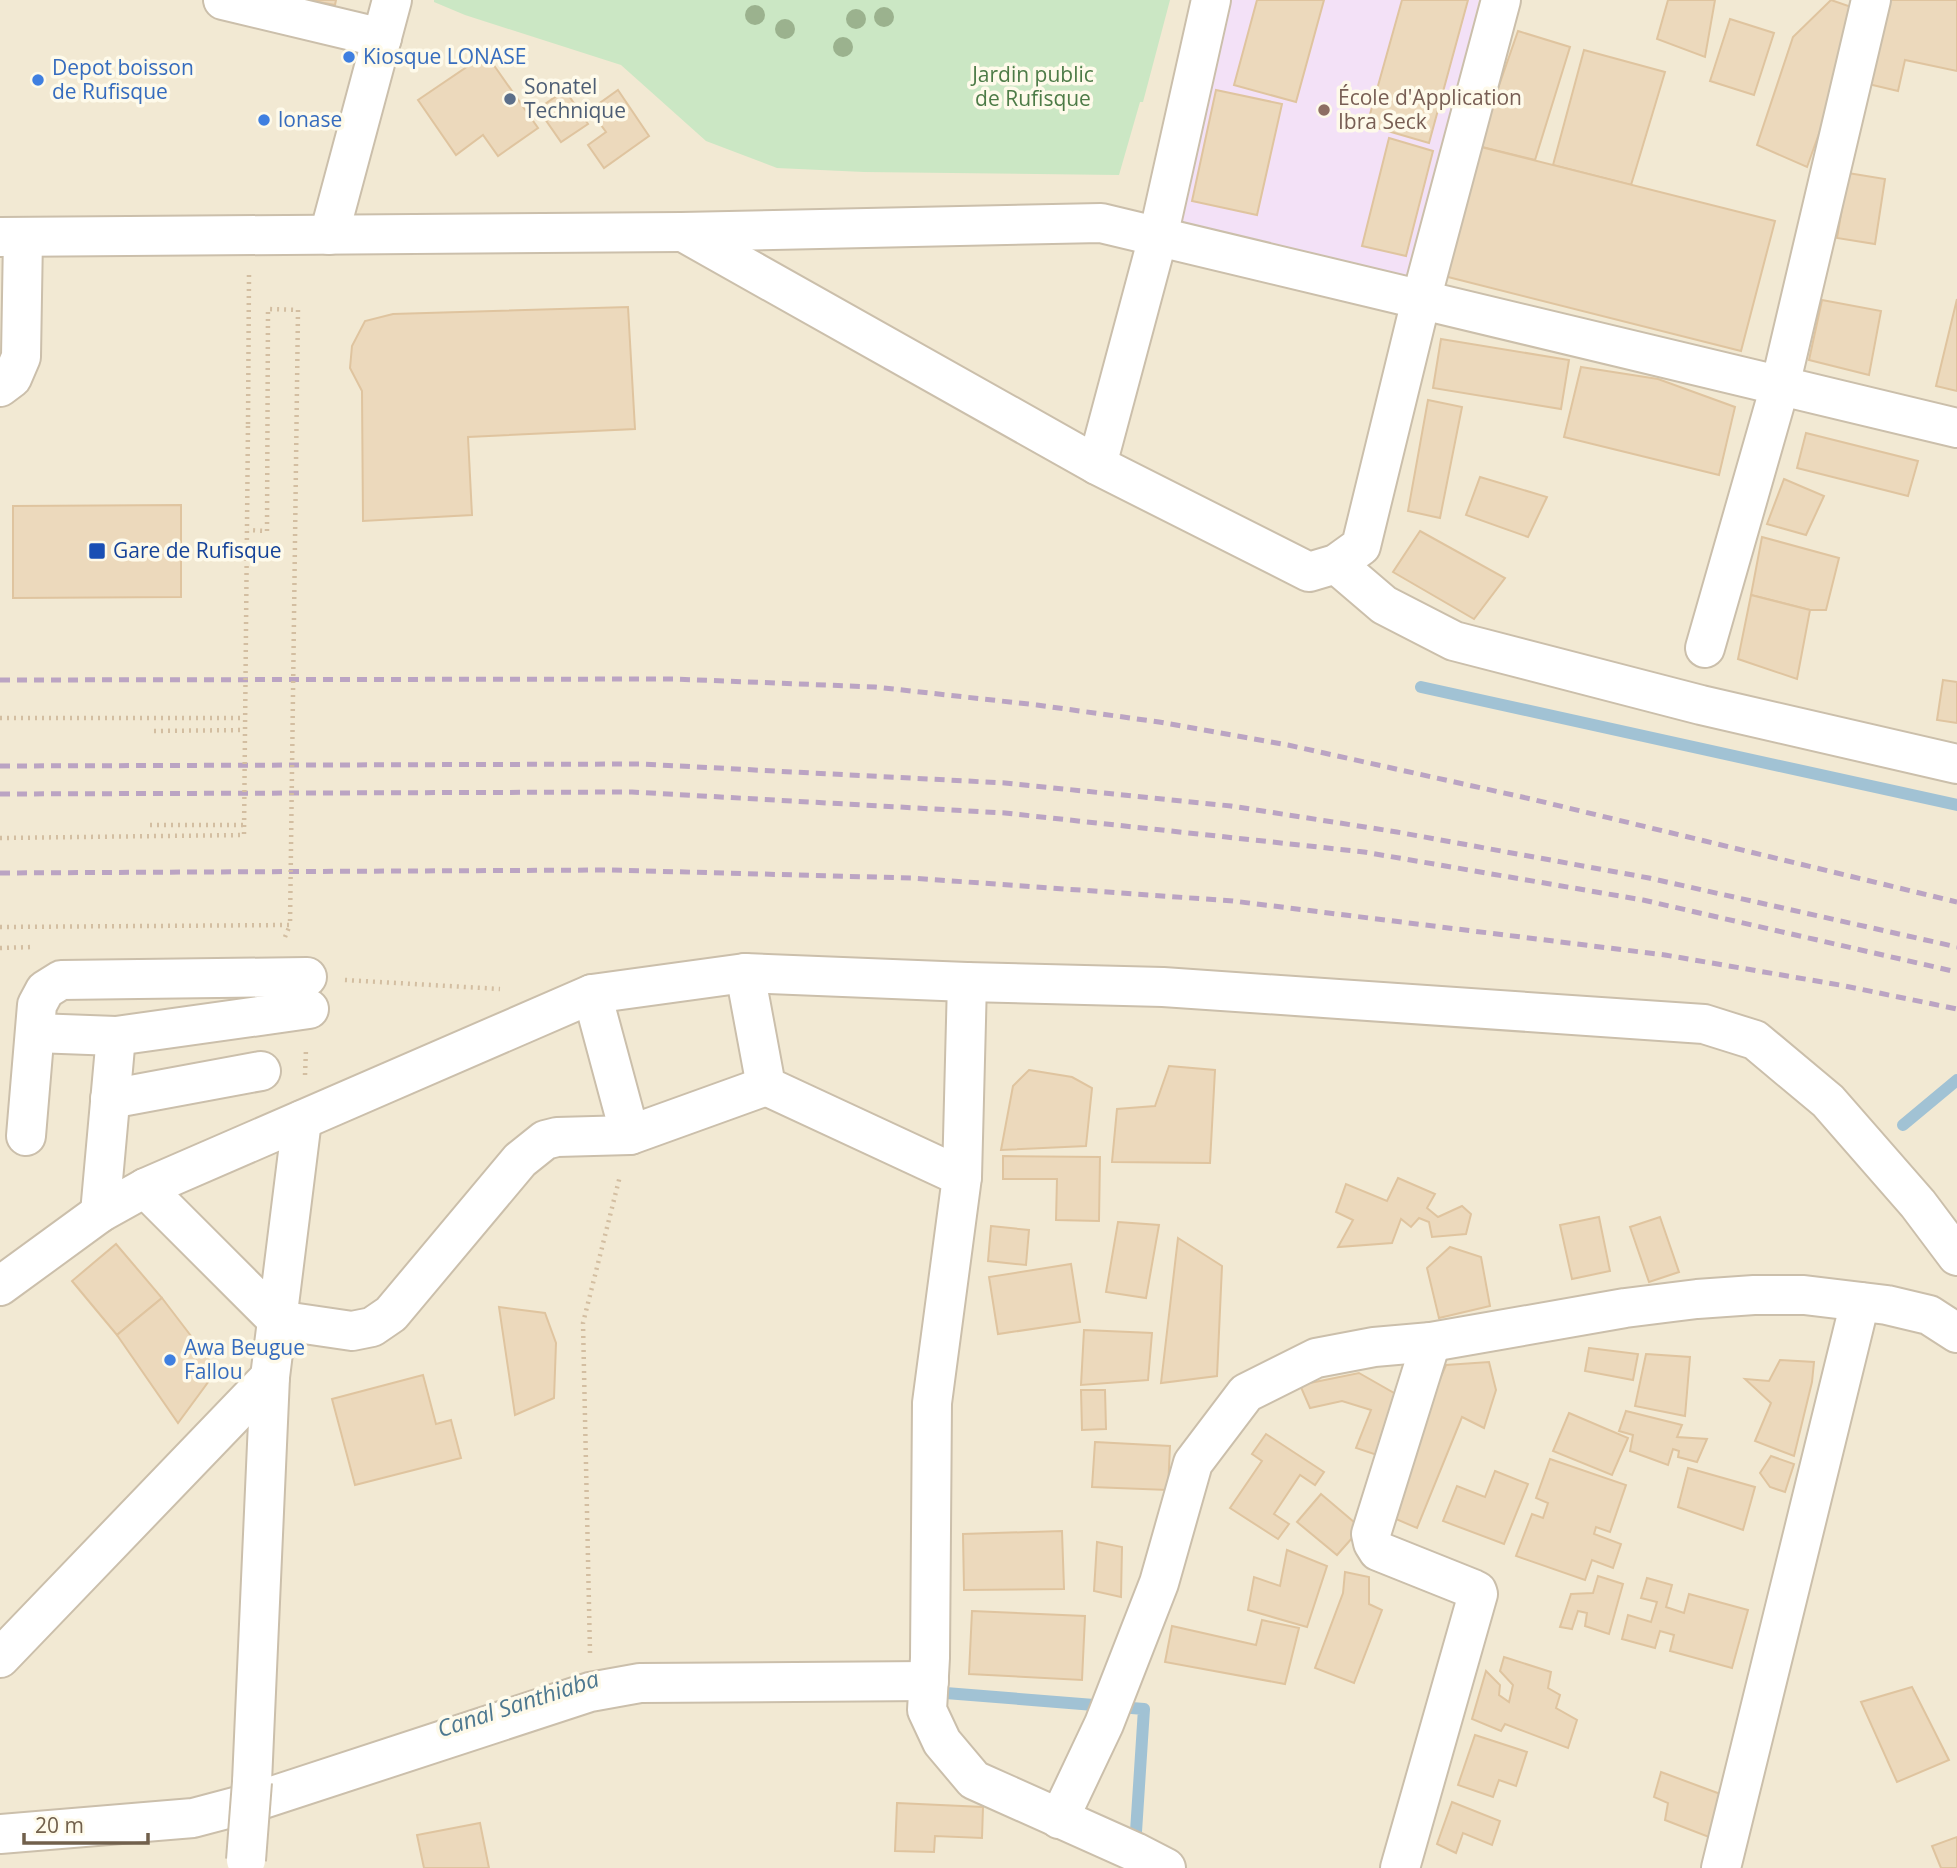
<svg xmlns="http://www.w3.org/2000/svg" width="1957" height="1868" font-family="'Open Sans',sans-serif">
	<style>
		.residential { fill: #f2e9d3 }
		.education { fill: #f3e1f7 }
		.green { fill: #cbe7c4 }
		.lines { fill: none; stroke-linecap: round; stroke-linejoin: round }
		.stream { stroke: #a1c2d4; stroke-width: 12 }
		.building { fill: #ecd9bc; stroke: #dfc49f; stroke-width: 2 }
		.minor-casing { stroke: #cbbfab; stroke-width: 42 }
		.path { stroke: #d3bea1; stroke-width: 4.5; stroke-dasharray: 2 5; stroke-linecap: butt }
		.minor { stroke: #fff; stroke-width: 38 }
		.rail { stroke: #bba4c3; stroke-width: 5; stroke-dasharray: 10 7; stroke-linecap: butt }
		.minor-bridge-casing { stroke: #cbbfab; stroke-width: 42; stroke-linecap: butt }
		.path-bridge { stroke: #d3bea1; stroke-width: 4.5; stroke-dasharray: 2 5; stroke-linecap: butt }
		.minor-bridge { stroke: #fff; stroke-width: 38 }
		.tree { fill: #9bb28e }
		.shop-dot { fill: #3f7fe0; stroke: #fefaea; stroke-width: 2.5 }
		.service-dot { fill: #5c6f8a; stroke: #fefaea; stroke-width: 2.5 }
		.education-dot { fill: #8d6e63; stroke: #fefaea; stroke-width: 2.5 }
		.transit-dot { fill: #1a4fb4; stroke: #fefaea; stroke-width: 2.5 }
		.labels { text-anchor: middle; stroke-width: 7; stroke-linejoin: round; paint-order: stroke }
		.shop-label { font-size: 21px; fill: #366cbe; stroke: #fefaea; text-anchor: start }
		.park-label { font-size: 21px; fill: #4d7b47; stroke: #fefaea }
		.service-label { font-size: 21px; fill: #4e5e75; stroke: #fefaea; text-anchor: start }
		.education-label { font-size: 21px; fill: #785e54; stroke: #fefaea; text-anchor: start }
		.transit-label { font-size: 21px; fill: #164399; stroke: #fefaea; text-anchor: start }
		.water-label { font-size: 23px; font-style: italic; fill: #4d7890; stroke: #fefaea }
	</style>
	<rect width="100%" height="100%" fill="#faf6e4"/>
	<rect class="residential" x="0" y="0" width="1957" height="1868"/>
	<polygon class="education" points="1222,0 1479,0 1411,280 1168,221"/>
	<polygon class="green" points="434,0 1170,0 1143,102 1140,102 1119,175 864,172 777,168 706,141 621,65 465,15 434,2"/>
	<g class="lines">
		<g class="stream">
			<polyline points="1421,687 1957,805"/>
			<polyline points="1903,1125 1957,1080"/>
			<polyline points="933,1692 1144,1709 1135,1847"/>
		</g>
	</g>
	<g class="building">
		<polygon points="308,0 336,0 335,5"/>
		<polygon points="1257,0 1324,0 1296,102 1234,85"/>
		<polygon points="1402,0 1468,0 1429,143 1367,125"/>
		<polygon points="1668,0 1715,0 1705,57 1657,39"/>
		<polygon points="1831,0 1863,11 1807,167 1757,145 1793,37"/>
		<polygon points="1882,0 1957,0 1957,71 1905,60 1898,91 1864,83"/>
		<polygon points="1730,19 1774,33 1754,95 1710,81"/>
		<polygon points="1518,31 1570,47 1535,160 1478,146"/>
		<polygon points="1584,50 1665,72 1631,185 1553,165"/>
		<polygon points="486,54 538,128 498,156 483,135 456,155 418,100"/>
		<polygon points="565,90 588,124 561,142 538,109"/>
		<polygon points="618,90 649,136 604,168 588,145 606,132 590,110"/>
		<polygon points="1216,90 1282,104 1257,215 1192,201"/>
		<polygon points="1389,138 1433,151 1406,256 1362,246"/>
		<polygon points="1477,146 1775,221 1741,351 1444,276"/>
		<polygon points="1848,173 1885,179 1875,244 1837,238"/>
		<polygon points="1957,299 1957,391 1936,386"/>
		<polygon points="1822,300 1881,311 1869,375 1809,360"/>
		<polygon points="628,307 635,429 468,437 472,515 363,521 362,391 350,368 352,346 365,321 393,314"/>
		<polygon points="1441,339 1569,360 1561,409 1433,388"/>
		<polygon points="1581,367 1658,379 1735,407 1719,475 1564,437"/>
		<polygon points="1428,400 1462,407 1440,518 1408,511"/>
		<polygon points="1806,433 1918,461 1908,496 1797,468"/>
		<polygon points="1480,477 1547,497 1528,537 1466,515"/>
		<polygon points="1784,479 1824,496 1806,535 1767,524"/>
		<polygon points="181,505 181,597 13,598 13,506"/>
		<polygon points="1420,531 1505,578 1474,619 1393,572"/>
		<polygon points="1762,537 1839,558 1826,610 1810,610 1751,595"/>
		<polygon points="1751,595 1810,610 1797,679 1738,659"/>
		<polygon points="1943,680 1957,682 1957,723 1937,720"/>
		<polygon points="1169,1066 1215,1070 1210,1163 1112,1162 1117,1109 1155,1106"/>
		<polygon points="1029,1070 1072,1077 1092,1088 1086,1146 1001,1150 1013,1086"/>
		<polygon points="1003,1156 1100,1157 1099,1221 1056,1220 1057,1179 1003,1179"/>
		<polygon points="1398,1178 1435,1194 1427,1208 1438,1217 1462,1206 1471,1214 1466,1234 1432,1237 1429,1222 1419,1218 1411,1227 1401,1219 1392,1243 1338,1247 1353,1220 1336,1212 1346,1184 1387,1201"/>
		<polygon points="1599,1217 1610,1271 1572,1279 1560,1225"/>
		<polygon points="1660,1217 1679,1272 1649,1282 1630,1227"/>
		<polygon points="1118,1222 1159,1225 1146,1298 1106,1292"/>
		<polygon points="991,1226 1029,1230 1026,1265 988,1261"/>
		<polygon points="1178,1238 1222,1266 1217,1376 1161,1383"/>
		<polygon points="116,1244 162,1298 117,1335 72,1281"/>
		<polygon points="1450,1247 1481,1257 1490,1306 1439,1318 1427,1268"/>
		<polygon points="1071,1264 1080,1322 998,1334 989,1277"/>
		<polygon points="162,1298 217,1370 178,1423 117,1335"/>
		<polygon points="499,1307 545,1313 556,1343 554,1398 515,1415"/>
		<polygon points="1084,1330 1152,1333 1148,1380 1081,1385"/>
		<polygon points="1589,1348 1638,1354 1633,1380 1585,1371"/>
		<polygon points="1646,1354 1690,1357 1685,1416 1635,1406"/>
		<polygon points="1780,1360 1814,1362 1812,1382 1794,1456 1755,1441 1771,1403 1745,1379 1769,1381"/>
		<polygon points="1489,1362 1496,1390 1484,1428 1462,1417 1417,1528 1382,1513 1446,1365"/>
		<polygon points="1359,1373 1408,1401 1386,1458 1356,1448 1371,1410 1342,1401 1310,1408 1300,1385"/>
		<polygon points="423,1375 436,1424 451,1420 461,1458 355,1485 332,1399"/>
		<polygon points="1081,1390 1105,1390 1106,1429 1082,1430"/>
		<polygon points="1626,1411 1682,1425 1677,1437 1707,1439 1697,1462 1678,1457 1679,1451 1673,1449 1668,1465 1630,1451 1633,1435 1619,1431"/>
		<polygon points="1569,1413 1628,1438 1612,1475 1553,1451"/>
		<polygon points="1266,1434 1324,1472 1315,1485 1300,1475 1274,1514 1289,1524 1278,1539 1230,1508 1262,1461 1252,1454"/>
		<polygon points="1095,1442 1170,1446 1168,1490 1092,1487"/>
		<polygon points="1771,1456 1794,1464 1785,1492 1770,1487 1760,1473"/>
		<polygon points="1550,1459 1626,1485 1610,1532 1596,1527 1594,1534 1621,1544 1613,1568 1592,1560 1585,1580 1516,1556 1532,1514 1543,1518 1548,1503 1536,1498"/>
		<polygon points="1688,1468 1755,1487 1743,1530 1678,1507"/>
		<polygon points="1495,1471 1528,1484 1504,1544 1443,1521 1457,1486 1485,1497"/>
		<polygon points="1321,1494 1361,1528 1337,1555 1297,1522"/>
		<polygon points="1062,1531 1064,1589 964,1590 963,1534"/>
		<polygon points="1097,1542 1122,1547 1121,1597 1094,1591"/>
		<polygon points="1287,1550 1327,1566 1307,1627 1248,1610 1254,1577 1280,1586"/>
		<polygon points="1345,1572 1369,1577 1369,1604 1382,1610 1354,1683 1315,1668 1343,1593"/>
		<polygon points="1598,1576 1623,1584 1609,1634 1585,1626 1587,1613 1578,1611 1572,1629 1560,1627 1571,1594 1593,1593"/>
		<polygon points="1647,1578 1672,1585 1666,1607 1684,1613 1689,1594 1748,1610 1732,1668 1670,1651 1674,1635 1660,1631 1655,1648 1622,1639 1628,1615 1651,1622 1657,1602 1641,1598"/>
		<polygon points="972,1611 1085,1616 1082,1680 969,1674"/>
		<polygon points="1262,1620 1299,1628 1285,1684 1165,1662 1172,1626 1256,1645"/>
		<polygon points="1504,1657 1551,1672 1548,1688 1560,1695 1556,1708 1577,1720 1568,1748 1505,1724 1501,1731 1472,1719 1486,1671 1500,1685 1499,1695 1509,1702 1513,1685 1500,1671"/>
		<polygon points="1912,1687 1949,1760 1897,1782 1861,1702"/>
		<polygon points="1475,1735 1527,1752 1516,1786 1499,1780 1493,1797 1458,1785"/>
		<polygon points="1661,1772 1723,1795 1714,1839 1665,1820 1668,1803 1654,1797"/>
		<polygon points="1452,1802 1500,1821 1492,1845 1463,1833 1456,1853 1437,1844"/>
		<polygon points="897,1803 983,1807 982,1838 935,1836 934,1852 895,1851"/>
		<polygon points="480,1823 489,1868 424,1868 417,1835"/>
		<polygon points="1957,1837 1957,1868 1941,1868 1932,1846"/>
	</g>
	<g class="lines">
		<g class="minor-casing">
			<g id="minor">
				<polyline points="223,0 382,38"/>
				<polyline points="683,232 1097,465 1309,572 1336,564 1361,546 1421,300 1501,0"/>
				<polyline points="329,235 392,0"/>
				<polyline points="0,237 681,232 1101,223 1957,428"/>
				<polyline points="0,387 12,378 21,357 23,237"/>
				<polyline points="1097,465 1158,237 1211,0"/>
				<polyline points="1336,564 1384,605 1454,641 1701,705 1957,764"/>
				<polyline points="1705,648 1780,386 1871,0"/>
				<polyline points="745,973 766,1086 962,1177"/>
				<polyline points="967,982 962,1177 932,1403 930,1658 927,1710 942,1742 974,1780 1135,1852 1166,1868"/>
				<polyline points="592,994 630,1135 766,1086"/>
				<polyline points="35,1033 116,1036 309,1009"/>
				<polyline points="110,1099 261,1071"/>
				<polyline points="26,1136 37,1005 45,990 61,980 307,977"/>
				<polyline points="145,1188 277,1320 352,1331 372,1327 391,1314 520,1160 545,1140 557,1137 630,1135"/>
				<polyline points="100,1213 116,1036"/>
				<polyline points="0,1286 100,1213 145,1188 592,994 745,973 967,982 1163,987 1704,1024 1755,1040 1828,1101 1918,1204 1957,1256"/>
				<polyline points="0,1658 270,1377"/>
				<polyline points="252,1782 270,1377 302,1120"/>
				<polyline points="1059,1819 1104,1724 1159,1583 1193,1463 1246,1393 1316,1358 1374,1347 1431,1342 1625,1308 1697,1299 1754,1295 1804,1295 1887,1305 1929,1315 1957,1333"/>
				<polyline points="0,1834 193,1818 257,1801 590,1692 640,1683 929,1681"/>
				<polyline points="1400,1868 1478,1594 1477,1591 1473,1589 1378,1551 1373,1543 1371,1534 1431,1342"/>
				<polyline points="1721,1868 1860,1302"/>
			</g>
		</g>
		<g class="path">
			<polyline points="248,424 249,275"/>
			<polyline points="0,718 245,718"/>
			<polyline points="154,731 245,730"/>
			<polyline points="150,825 244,825"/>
			<polyline points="285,937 290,925"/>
			<polyline points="0,948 34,947"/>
			<polyline points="345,980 500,989"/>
			<polyline points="305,1075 306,1049"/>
			<polyline points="590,1653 583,1323 620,1176"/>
		</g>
		<use href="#minor" class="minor"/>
		<g class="rail">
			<polyline points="0,680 674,679 875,687 1037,705 1159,722 1288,745 1531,799 1957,902"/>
			<polyline points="0,766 640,764 1005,783 1231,806 1397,832 1649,878 1957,947"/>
			<polyline points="0,794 632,792 1005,813 1364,852 1643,900 1957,972"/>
			<polyline points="0,873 610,870 911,878 1233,901 1665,955 1840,985 1957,1009"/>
		</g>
		<g class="minor-bridge-casing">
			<polyline id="minor-bridge" points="246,1860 252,1782"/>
		</g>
		<g class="path-bridge">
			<polyline points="0,838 244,835 248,424"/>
			<polyline points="0,927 290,925 298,310 268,309 267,531 248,530"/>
		</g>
		<use href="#minor-bridge" class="minor-bridge"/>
	</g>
	<g class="tree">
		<circle cx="755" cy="15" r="10"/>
		<circle cx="884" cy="17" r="10"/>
		<circle cx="856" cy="19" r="10"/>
		<circle cx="785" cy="29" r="10"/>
		<circle cx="843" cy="47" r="10"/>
	</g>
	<g class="shop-dot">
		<circle cx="349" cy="57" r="7"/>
		<circle cx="38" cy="80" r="7"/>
		<circle cx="264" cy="120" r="7"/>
		<circle cx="170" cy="1360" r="7"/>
	</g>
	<circle class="service-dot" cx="510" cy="99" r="7"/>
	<circle class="education-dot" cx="1324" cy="110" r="7"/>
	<rect class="transit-dot" x="88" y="542" width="18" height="18" rx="3.5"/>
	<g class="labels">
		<g class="shop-label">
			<text x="363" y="64">Kiosque LONASE</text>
			<text x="52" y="75">Depot boisson<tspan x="52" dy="24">de Rufisque</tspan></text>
			<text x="278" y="127">lonase</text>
			<text x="184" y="1355">Awa Beugue<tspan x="184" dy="24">Fallou</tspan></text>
		</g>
		<g class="park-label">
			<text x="1033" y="82">Jardin public<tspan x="1033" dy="24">de Rufisque</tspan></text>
		</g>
		<g class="service-label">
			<text x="524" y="94">Sonatel<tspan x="524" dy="24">Technique</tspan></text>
		</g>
		<g class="education-label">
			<text x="1338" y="105">École d'Application<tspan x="1338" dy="24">Ibra Seck</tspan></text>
		</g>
		<g class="transit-label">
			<text x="113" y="558">Gare de Rufisque</text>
		</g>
		<g class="water-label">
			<text transform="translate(518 1704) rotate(-18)" y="8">Canal Santhiaba</text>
		</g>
	</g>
	<path d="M24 1833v10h124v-10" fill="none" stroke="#71604c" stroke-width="3.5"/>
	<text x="35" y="1833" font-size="21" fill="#71604c" stroke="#fefaea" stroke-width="5" paint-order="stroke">20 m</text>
</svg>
